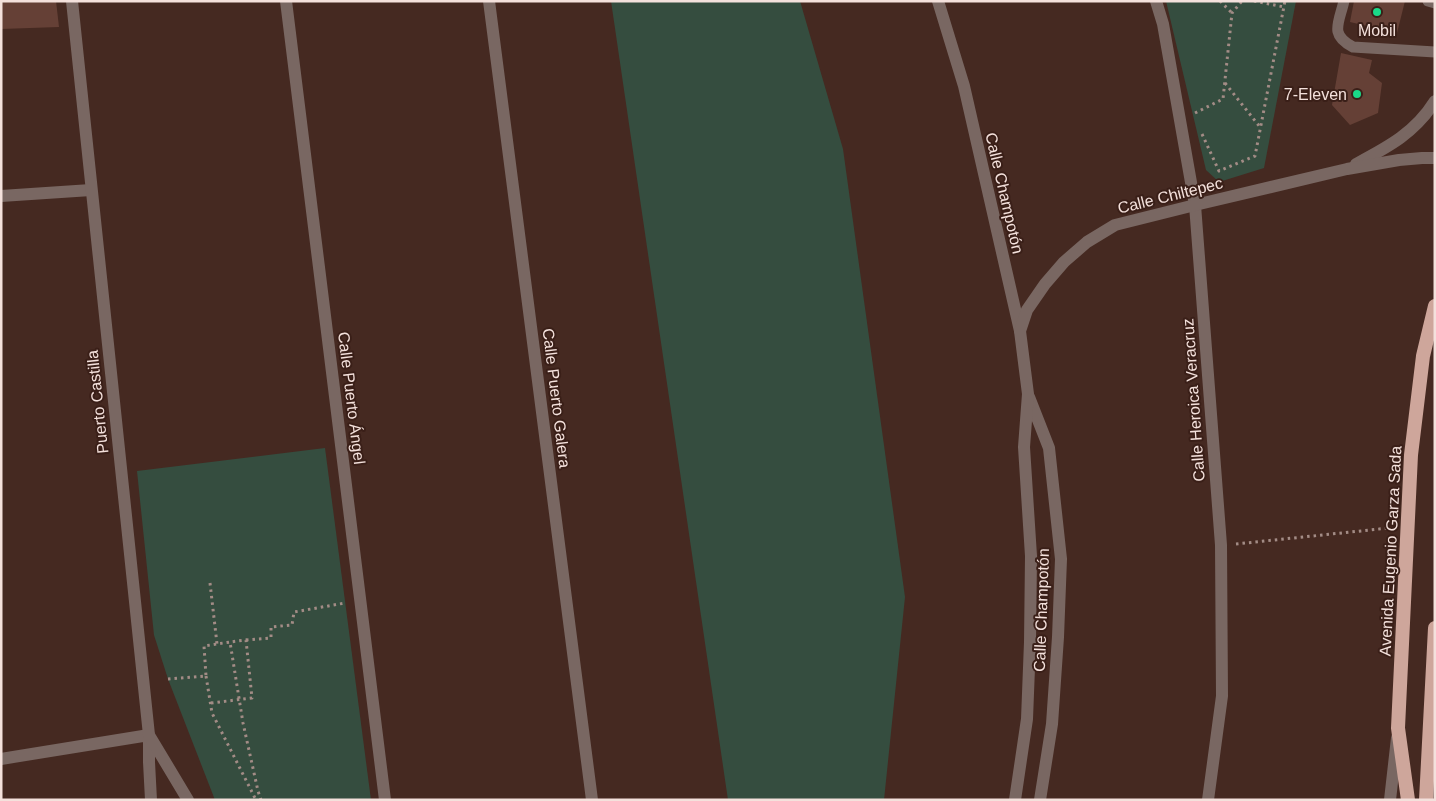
<svg xmlns="http://www.w3.org/2000/svg" width="1436" height="801" font-family="Helvetica,sans-serif">
	<style>
		.green { fill: #354d3f }
		.building { fill: #654036 }
		.lines { fill: none; stroke-linecap: round; stroke-linejoin: round }
		.path { stroke: #a38c86; stroke-width: 3; stroke-dasharray: 2.5 4; stroke-linecap: butt }
		.service { stroke: #796762; stroke-width: 11 }
		.minor { stroke: #796762; stroke-width: 12 }
		.tertiary { stroke: #796762; stroke-width: 12 }
		.trunk { stroke: #cea69b; stroke-width: 14 }
		.poi-dot { fill: #1ad988; stroke: #3a1f18; stroke-width: 2 }
		.labels { text-anchor: middle; stroke-width: 4; stroke-linejoin: round; paint-order: stroke }
		.poi-label { font-size: 16px; fill: #f4e1dc; stroke: #3a1f18 }
		.street-label { font-size: 16px; fill: #f4e1dc; stroke: #3a1f18 }
	</style>
	<rect width="100%" height="100%" fill="#452921"/>
	<g class="green">
		<polygon points="611,1 800,1 843,149 905,597 884,800 728,800"/>
		<polygon points="1166,1 1296,1 1264,168 1219,182 1206,170"/>
		<polygon points="325,448 371,800 215,800 168,679 154,635 137,471"/>
	</g>
	<g class="building">
		<polygon points="1,1 56,1 59,27 1,29"/>
		<polygon points="1354,1 1405,1 1397,33 1350,22"/>
		<polygon points="1341,53 1372,60 1369,73 1382,83 1378,113 1350,125 1332,105"/>
	</g>
	<g class="lines">
		<g class="path">
			<polyline points="1220,1 1232,13"/>
			<polyline points="1254,1 1284,7"/>
			<polyline points="1225,83 1260,127"/>
			<polyline points="1195,113 1223,99 1232,13 1242,1"/>
			<polyline points="1202,134 1219,171 1255,156 1285,1"/>
			<polyline points="1236,544 1389,528"/>
			<polyline points="210,583 217,644"/>
			<polyline points="246,640 271,638 271,627 292,625 294,612 345,603"/>
			<polyline points="206,676 212,713 256,800"/>
			<polyline points="168,679 206,676 204,646 230,642 243,723 258,791 261,800"/>
			<polyline points="211,703 252,698 246,640 230,642"/>
		</g>
		<g class="service">
			<path d="M 1344,1 C 1339,23 1329,35 1353,47 L 1435,52"/>
			<polyline points="1428,1 1435,3"/>
		</g>
		<g class="minor">
			<polyline points="286,1 385,800"/>
			<polyline points="489,1 592,800"/>
			<polyline points="938,1 964,86 1020,331"/>
			<polyline points="1156,1 1163,24 1195,205 1221,545 1222,696 1208,800"/>
			<polyline points="1,196 91,190"/>
			<polyline points="1,759 149,735 149,762 151,800"/>
			<polyline points="1390,800 1397,738"/>
		</g>
		<g class="tertiary">
			<polyline points="72,1 149,735 188,800"/>
			<path d="M 1356,164 C 1388,147 1415,133 1435,101"/>
			<polyline points="1029,397 1049,448 1061,559 1058,637 1052,724 1040,800"/>
			<polyline points="1015,800 1027,719 1030,642 1031,556 1024,447 1028,394 1020,331 1027,310 1045,284 1064,262 1087,242 1115,225 1195,205 1347,169 1399,160 1422,158 1435,158"/>
		</g>
		<g class="trunk">
			<polyline points="1408,800 1398,728 1411,455 1423,356 1435,306"/>
			<polyline points="1426,800 1435,628"/>
		</g>
	</g>
	<g class="poi-dot">
		<circle cx="1377" cy="12" r="5"/>
		<circle cx="1357" cy="94" r="5"/>
	</g>
	<g class="labels">
		<g class="poi-label">
			<text x="1377" y="36">Mobil</text>
			<text x="1347" y="100" text-anchor="end">7-Eleven</text>
		</g>
		<g class="street-label">
			<text transform="translate(1005 193) rotate(77)" y="6">Calle Champotón</text>
			<text transform="translate(1170 195) rotate(-14)" y="6">Calle Chiltepec</text>
			<text transform="translate(352 398) rotate(83)" y="6">Calle Puerto Ángel</text>
			<text transform="translate(557 398) rotate(83)" y="6">Calle Puerto Galera</text>
			<text transform="translate(1193 400) rotate(-94)" y="6">Calle Heroica Veracruz</text>
			<text transform="translate(97 402) rotate(-96)" y="6">Puerto Castilla</text>
			<text transform="translate(1390 551) rotate(-87)" y="6">Avenida Eugenio Garza Sada</text>
			<text transform="translate(1041 610) rotate(-88)" y="6">Calle Champotón</text>
		</g>
	</g>
	<rect width="1436" height="801" fill="none" stroke="#f4e1dc" stroke-width="5"/>
</svg>
